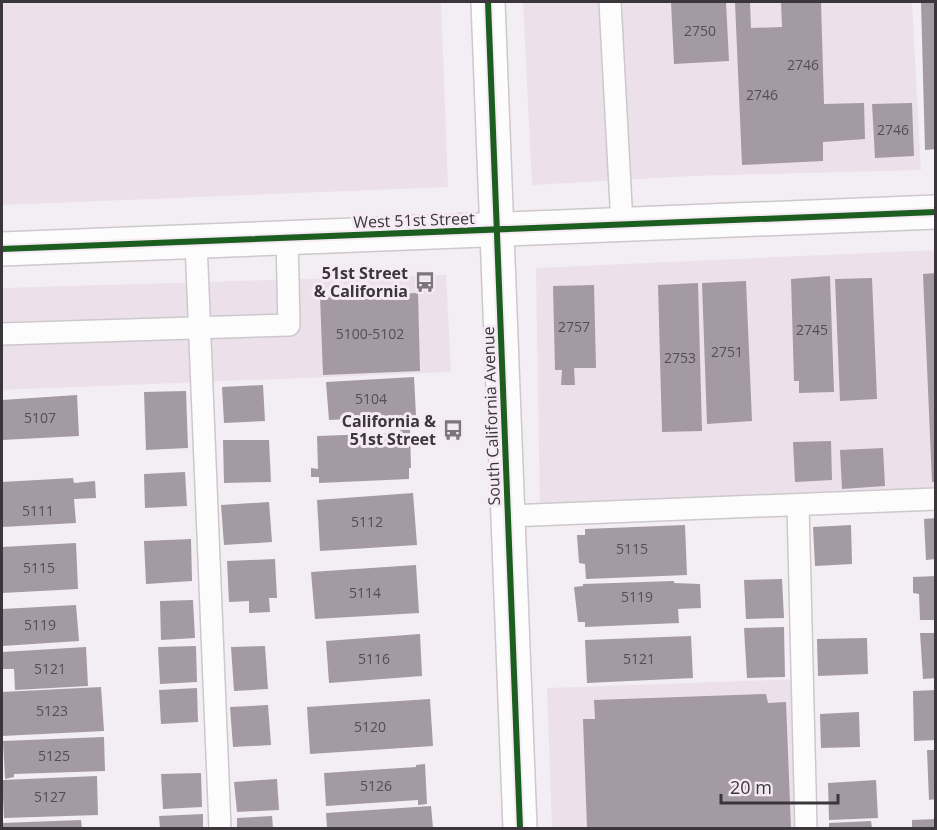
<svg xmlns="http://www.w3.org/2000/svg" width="937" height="830" font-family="'Open Sans',sans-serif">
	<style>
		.built { fill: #ece1ea }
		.building { fill: #a49aa3 }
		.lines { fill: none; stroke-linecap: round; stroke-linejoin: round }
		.service-casing { stroke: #ccc8cb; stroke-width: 24 }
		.tertiary-casing { stroke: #ccc8cb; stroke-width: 36 }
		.service { stroke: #fdfcfd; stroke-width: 21 }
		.tertiary { stroke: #fdfcfd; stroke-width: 33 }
		.cycleway-casing { stroke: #f6ebf4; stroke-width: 10 }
		.cycleway { stroke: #1b5e20; stroke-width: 6 }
		.labels { text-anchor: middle; stroke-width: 6; stroke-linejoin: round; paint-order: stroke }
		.number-label { font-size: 14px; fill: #544f54 }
		.street-label { font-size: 16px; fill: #3a363a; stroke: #f6ebf4 }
		.poi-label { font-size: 16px; font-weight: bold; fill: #3a363a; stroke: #f6ebf4; text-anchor: end }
	</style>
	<rect width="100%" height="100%" fill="#f3eef3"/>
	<g class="built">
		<polygon points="2,2 441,2 448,187 2,205"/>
		<polygon points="523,2 912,2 921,170 692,176 532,185"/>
		<polygon points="935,250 935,499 540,514 536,268"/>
		<polygon points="446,275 451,372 2,390 2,288"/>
		<polygon points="802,679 806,828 552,828 547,688"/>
	</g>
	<g class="building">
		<polygon points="671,2 726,2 729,61 674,64"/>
		<polygon points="735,2 750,2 751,28 782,27 781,2 821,2 824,104 864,103 865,139 823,142 823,161 742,165"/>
		<polygon points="921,2 936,2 936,149 925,150"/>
		<polygon points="912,103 914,156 875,158 872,104"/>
		<polygon points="936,273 936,482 932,482 923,274"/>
		<polygon points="830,276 834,392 799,393 799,381 794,381 791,279"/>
		<polygon points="872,278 877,399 840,401 835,279"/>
		<polygon points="746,281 752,421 707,424 702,283"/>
		<polygon points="698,283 702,431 662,432 658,285"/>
		<polygon points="594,285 596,368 574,368 575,385 561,385 562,370 555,370 553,286"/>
		<polygon points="418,293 420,371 323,375 320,296"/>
		<polygon points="414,377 416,416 329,420 326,382"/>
		<polygon points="263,385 265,421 224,423 222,387"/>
		<polygon points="186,391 188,448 146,450 144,392"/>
		<polygon points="77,395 79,436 2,440 2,400"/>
		<polygon points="400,429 410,429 411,468 409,468 409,479 319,483 319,477 311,477 311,468 318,469 317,436 401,433"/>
		<polygon points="223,440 269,440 271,482 224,483"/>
		<polygon points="831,441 832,480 795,482 793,442"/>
		<polygon points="883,448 885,486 842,489 840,450"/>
		<polygon points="185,472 187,506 145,508 144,474"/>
		<polygon points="73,478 74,483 95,481 96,498 74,499 76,523 2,527 2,482"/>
		<polygon points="413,493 417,545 320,551 317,500"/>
		<polygon points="269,502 272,542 224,545 221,505"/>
		<polygon points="936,518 936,559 926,560 924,519"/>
		<polygon points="685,525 687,575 586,579 585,564 579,563 577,535 585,535 585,529"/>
		<polygon points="851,525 852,564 815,566 813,527"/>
		<polygon points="191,539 192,581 146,584 144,541"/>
		<polygon points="76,543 78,589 2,593 2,547"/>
		<polygon points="275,559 277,598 269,598 270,612 249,613 249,601 229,602 227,561"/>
		<polygon points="416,565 419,613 315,619 311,572"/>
		<polygon points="936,576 936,620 920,620 919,594 913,593 913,577"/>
		<polygon points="782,579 784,618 746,619 744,580"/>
		<polygon points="674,581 674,583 700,584 701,608 678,609 679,623 585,627 585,622 578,622 574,587 583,586 583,584"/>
		<polygon points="193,600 195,638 161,640 160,601"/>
		<polygon points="76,605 79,641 2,646 2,609"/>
		<polygon points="784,627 785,677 747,678 744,628"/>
		<polygon points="920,633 936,633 936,678 923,679"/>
		<polygon points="420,634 422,676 329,683 326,641"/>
		<polygon points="691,636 693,678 587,683 585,640"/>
		<polygon points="867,638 868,674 818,676 817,639"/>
		<polygon points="196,646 197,682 160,684 158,647"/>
		<polygon points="265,646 268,689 234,691 231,647"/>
		<polygon points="86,647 88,686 15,690 14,669 2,669 2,652"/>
		<polygon points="101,687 104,731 2,736 2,692"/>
		<polygon points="197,688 198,722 161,724 159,690"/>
		<polygon points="936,690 936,740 914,741 913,691"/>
		<polygon points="766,694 768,703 786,702 791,828 587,828 583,719 595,719 594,700"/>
		<polygon points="430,699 433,746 310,754 307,707"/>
		<polygon points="268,705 271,745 233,747 230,707"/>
		<polygon points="859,712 860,747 821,748 820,714"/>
		<polygon points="104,737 105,771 14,774 14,777 5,779 3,741"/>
		<polygon points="927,750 936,750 936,799 929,800"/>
		<polygon points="425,764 427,804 418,805 418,800 326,806 324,773 416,767 416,765"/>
		<polygon points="201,773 202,807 163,809 161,774"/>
		<polygon points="97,776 98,815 4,818 3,797 2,797 3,780"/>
		<polygon points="277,779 279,810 237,812 234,782"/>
		<polygon points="876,780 878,818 829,820 828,783"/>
		<polygon points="431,806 433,828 327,828 326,813"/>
		<polygon points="203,814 203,828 160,828 159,816"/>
		<polygon points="272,816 273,828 237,828 237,818"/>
		<polygon points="936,819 936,828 912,828 912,820"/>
		<polygon points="81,820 82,828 2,828 2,823"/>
		<polygon points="871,821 872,828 829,828 829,823"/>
	</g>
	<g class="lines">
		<g class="service-casing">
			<g id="service">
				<polyline points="610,2 622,224"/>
				<polyline points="196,242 220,828"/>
				<polyline points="2,334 289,325 287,238"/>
				<polyline points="798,505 806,828"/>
				<polyline points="508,516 936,499"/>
			</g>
		</g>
		<g class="tertiary-casing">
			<g id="tertiary">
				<polyline points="488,2 520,828"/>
				<polyline points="2,249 936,212"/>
			</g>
		</g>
		<use href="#service" class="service"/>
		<use href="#tertiary" class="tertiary"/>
		<g class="cycleway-casing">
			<g id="cycleway">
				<polyline points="488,2 520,828"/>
				<polyline points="2,249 936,212"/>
			</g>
		</g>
		<use href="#cycleway" class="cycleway"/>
	</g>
	<defs>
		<g id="bus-bare" transform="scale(1.62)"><path d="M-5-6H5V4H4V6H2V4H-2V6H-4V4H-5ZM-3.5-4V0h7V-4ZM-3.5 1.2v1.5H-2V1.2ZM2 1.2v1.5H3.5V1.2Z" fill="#7b767b" stroke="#f6ebf4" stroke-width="2.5" paint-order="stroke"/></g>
	</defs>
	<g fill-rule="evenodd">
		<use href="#bus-bare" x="425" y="282"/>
		<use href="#bus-bare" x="453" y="430"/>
	</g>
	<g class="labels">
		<g class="number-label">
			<text x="700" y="36">2750</text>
			<text x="803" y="70">2746</text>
			<text x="762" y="100">2746</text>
			<text x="893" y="135">2746</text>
			<text x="574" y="332">2757</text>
			<text x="812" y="335">2745</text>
			<text x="370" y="339">5100-5102</text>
			<text x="727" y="357">2751</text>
			<text x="680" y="363">2753</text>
			<text x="371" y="404">5104</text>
			<text x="40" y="423">5107</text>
			<text x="38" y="516">5111</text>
			<text x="367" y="527">5112</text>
			<text x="632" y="554">5115</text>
			<text x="39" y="573">5115</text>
			<text x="365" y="598">5114</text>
			<text x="637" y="602">5119</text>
			<text x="40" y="630">5119</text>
			<text x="374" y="664">5116</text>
			<text x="639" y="664">5121</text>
			<text x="50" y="674">5121</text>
			<text x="52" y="716">5123</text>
			<text x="370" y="732">5120</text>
			<text x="54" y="761">5125</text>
			<text x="376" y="791">5126</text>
			<text x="50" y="802">5127</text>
		</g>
		<g class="street-label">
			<text transform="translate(414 220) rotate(-2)" y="6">West 51st Street</text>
			<text transform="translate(491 416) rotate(-92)" y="6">South California Avenue</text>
		</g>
		<g class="poi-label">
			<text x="408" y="279">51st Street<tspan x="408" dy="18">&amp; California</tspan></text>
			<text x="436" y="427">California &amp;<tspan x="436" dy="18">51st Street</tspan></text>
		</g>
	</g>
	<rect width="937" height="830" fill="none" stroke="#3a363a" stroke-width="6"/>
	<path d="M721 794v9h117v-9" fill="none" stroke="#3a363a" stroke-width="3"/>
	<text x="730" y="794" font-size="18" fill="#3a363a" stroke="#f6ebf4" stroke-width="4.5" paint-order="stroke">20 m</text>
</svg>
